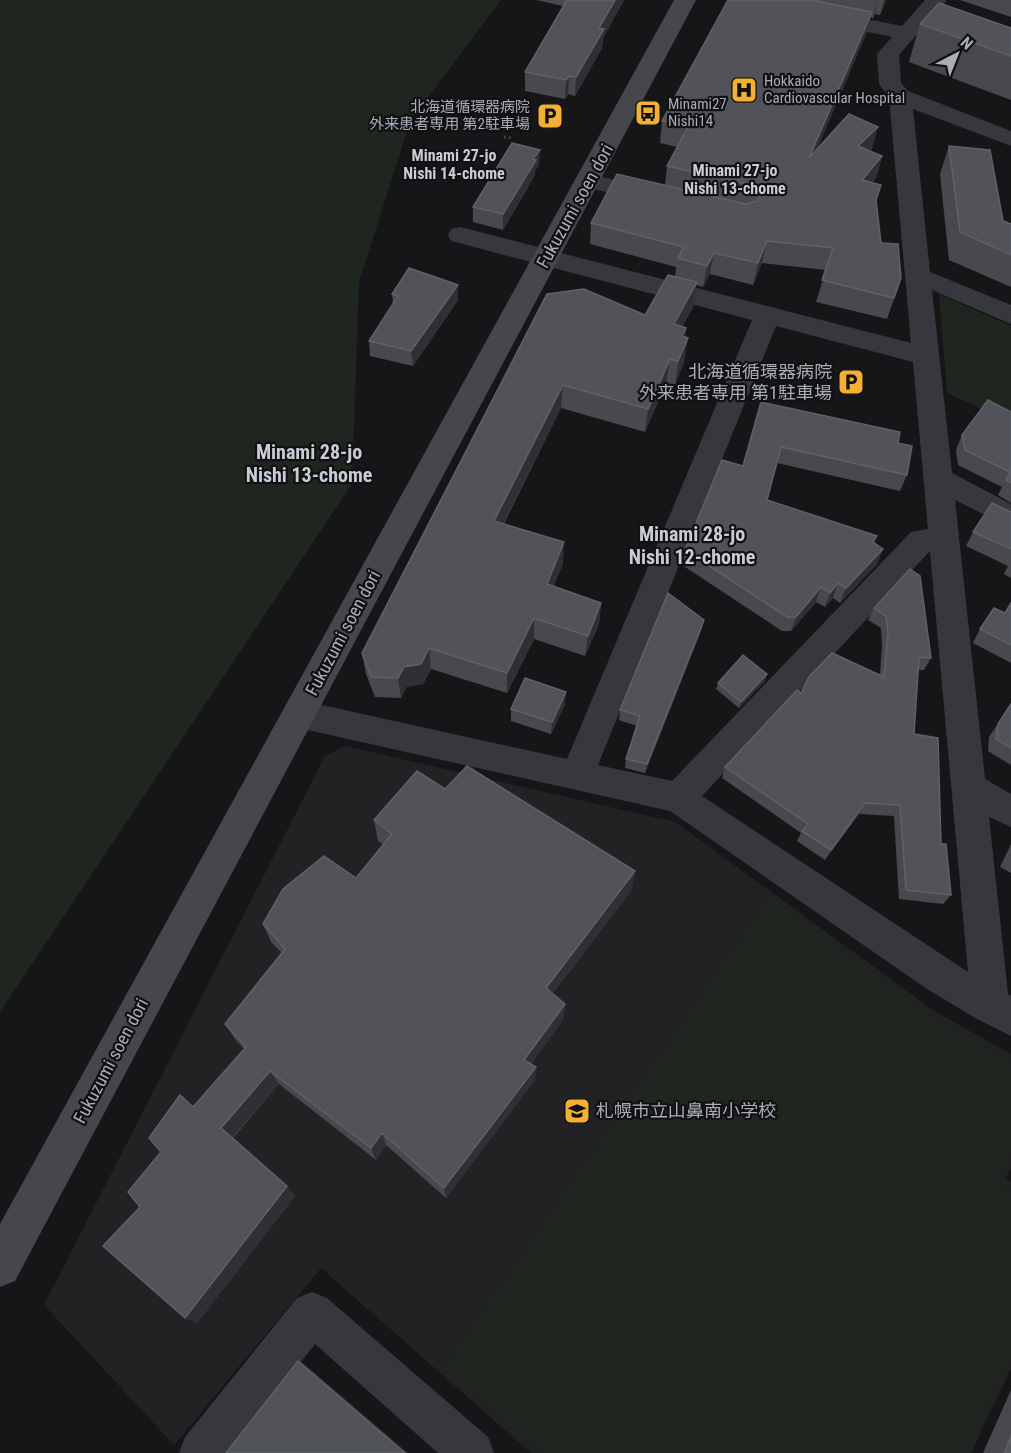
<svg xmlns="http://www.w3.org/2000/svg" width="1011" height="1453" font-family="'Roboto Condensed','Noto Sans JP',sans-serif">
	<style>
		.built { fill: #222225 }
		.green { fill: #1e261f }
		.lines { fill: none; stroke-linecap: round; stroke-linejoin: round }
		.path { stroke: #3d3f44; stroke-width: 3; stroke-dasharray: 2 3; stroke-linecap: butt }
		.street { fill: #37383d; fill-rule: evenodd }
		.secondary { fill: #45474d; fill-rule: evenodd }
		.wall { fill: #47494d }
		.shaded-wall { fill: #2f3033 }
		.building { fill: #525359; stroke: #5f6168; stroke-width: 1.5 }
		.labels { text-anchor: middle; stroke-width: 4.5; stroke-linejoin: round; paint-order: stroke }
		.far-poi-label { font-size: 15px; fill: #a8adb8; stroke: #111113; text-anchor: start }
		.far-neighbourhood-label { font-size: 16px; font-weight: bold; fill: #c9ccd4; stroke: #111113 }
		.street-label { font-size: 18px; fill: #a8adb8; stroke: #111113 }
		.poi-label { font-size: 18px; fill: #a8adb8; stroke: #111113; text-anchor: end }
		.neighbourhood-label { font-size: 20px; font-weight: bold; fill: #c9ccd4; stroke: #111113 }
	</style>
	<rect width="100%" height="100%" fill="#161618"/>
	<polygon class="built" points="345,746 675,822 936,1012 1011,1054 1011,1168 1006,1178 1011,1182 1011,1368 971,1453 531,1453 321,1268 174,1445 44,1305 325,756"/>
	<g class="green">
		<polygon points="0,0 501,0 410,122 359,282 352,484 0,1012"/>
		<polygon points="939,294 1011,326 1011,422 947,393"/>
		<polygon points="770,897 941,1022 1011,1061 1011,1151 996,1182 1011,1193 1011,1356 964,1453 542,1453 444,1368"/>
	</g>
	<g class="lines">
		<polyline class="path" points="504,137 512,138"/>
		<g class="street">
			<path d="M 727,0 L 770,0 L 902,26 L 925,0 L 947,0 L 899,55 L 901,83 L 908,91 L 1011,131 L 1011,146 L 913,109 L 930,272 L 1011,305 L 1011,324 L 932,290 L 952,473 L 1011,504 L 1011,528 L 955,500 L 985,779 L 1011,794 L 1011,827 L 989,817 L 1008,994 L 1011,996 L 1011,1036 L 977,1019 L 927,989 L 670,811 L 299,728 L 287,724 L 283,714 L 287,704 L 299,700 L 567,759 L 752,320 L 451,241 L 448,235 L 451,229 L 460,227 L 911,343 L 889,97 L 879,84 L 877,54 L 892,37 L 738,6 L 731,4 ZM 776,326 L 913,362 L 928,529 L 911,532 L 672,781 L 598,765 ZM 929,552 L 930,552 L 968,972 L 702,796 Z"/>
			<polygon points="589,174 664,191 667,196 664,201 655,204 581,186 577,181 581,176"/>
			<polygon points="312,1292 327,1298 488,1437 494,1453 438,1453 315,1344 229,1453 179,1453 185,1437 297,1298"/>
		</g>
		<polygon class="secondary" points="674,0 696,0 15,1281 0,1287 0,1224"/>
	</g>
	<g class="wall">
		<polygon points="536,0 624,0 603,38 602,48 575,96 568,94 565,99 525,91 525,72 563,6"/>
		<polygon points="728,0 886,0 880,15 875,14 873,18 870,17 866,34 817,149 872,149 869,151 882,156 876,178 872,183 881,185 876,202 881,243 901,278 887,319 816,302 826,270 762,263 753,285 710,274 703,287 696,285 693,307 682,327 686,328 685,337 684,362 675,385 666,383 645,432 561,408 504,524 563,564 553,586 601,603 599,624 585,656 534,639 507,693 431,669 423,684 406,687 401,698 375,697 366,674 362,653 547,294 645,315 675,277 676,267 590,244 591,223 665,186 667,166 677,147 660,143 662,121"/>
		<polygon points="960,0 1011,0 1011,17"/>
		<polygon points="920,24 1011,28 1011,100 909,62"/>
		<polygon points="949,146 1003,221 1011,224 1011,287 949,260 940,174"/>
		<polygon points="539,165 535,171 535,175 503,230 473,222 473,207"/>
		<polygon points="458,285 458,300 413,366 370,356 369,341 393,304 392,294"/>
		<polygon points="761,402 898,443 907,475 900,491 777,463 767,500 874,543 883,549 877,564 840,603 833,598 825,607 816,602 791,631 782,631 682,565 685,550 743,466"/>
		<polygon points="1011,412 1011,503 998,495 1002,487 958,465 956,450 962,435"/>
		<polygon points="1011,512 1011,578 1004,574 1008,566 966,546 973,532"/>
		<polygon points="910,569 931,658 924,670 918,670 914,734 941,844 951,895 943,904 899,899 894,816 859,814 825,860 797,841 801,833 722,778 725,767 801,693 880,675 882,646 881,628 868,620 874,608"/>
		<polygon points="1011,603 1011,663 973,643 980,629 1005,613"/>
		<polygon points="704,620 701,631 645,773 625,768 626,759 637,726 619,720 620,710"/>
		<polygon points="765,681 739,708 716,689 718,683"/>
		<polygon points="565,704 551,734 511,721 511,709"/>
		<polygon points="1011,704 1011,765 988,751 989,737"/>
		<polygon points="445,789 635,871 631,891 552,994 565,1004 563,1020 531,1064 535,1080 446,1198 386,1145 376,1160 279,1084 233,1138 295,1196 197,1323 140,1207 161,1152 193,1107 244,1049 235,1039 225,1024 282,953 271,942 263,924 356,878 383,844 378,841 374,820"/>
		<polygon points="1011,844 1011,873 1000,867"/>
		<polygon points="1011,1390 1011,1453 983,1453"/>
	</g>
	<g class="shaded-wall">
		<polygon points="615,0 624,0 603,38 602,48 575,96 576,77 599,28"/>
		<polygon points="878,0 875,14 873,18"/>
		<polygon points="884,0 886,0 880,15"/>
		<polygon points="872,12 866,34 804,180 809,158"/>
		<polygon points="569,76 568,94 565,99 566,80"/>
		<polygon points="878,127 872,149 852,168 858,146"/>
		<polygon points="540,150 539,165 535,171 535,175 503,230 503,214 533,159"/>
		<polygon points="882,156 876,178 856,202 862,180"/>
		<polygon points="767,241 762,263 753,285 758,263"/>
		<polygon points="714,253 710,274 703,287 707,266"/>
		<polygon points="697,282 693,307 671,349 674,324"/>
		<polygon points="458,285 458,300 413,366 411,351"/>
		<polygon points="686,328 683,350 688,338 684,362 675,385 682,336"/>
		<polygon points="670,359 666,383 645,432 648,409"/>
		<polygon points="563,385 561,408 494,543 494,521"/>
		<polygon points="564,542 563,564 546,605 547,584"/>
		<polygon points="883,549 877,564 840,603 846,588"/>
		<polygon points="838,583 833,598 825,607 830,593"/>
		<polygon points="821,587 816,602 791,631 796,617"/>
		<polygon points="601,603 599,624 585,656 588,636"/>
		<polygon points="534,618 534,639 507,693 507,673"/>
		<polygon points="704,620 701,631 645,773 647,764"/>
		<polygon points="429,648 431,669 423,684 406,687 401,698 398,678 404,667"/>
		<polygon points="767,674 765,681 739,708 741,702"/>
		<polygon points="566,692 565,704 551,734 552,722"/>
		<polygon points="865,803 859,814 825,860 831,850"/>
		<polygon points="635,871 631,891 544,1004 546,988"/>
		<polygon points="565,1004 563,1020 524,1074 524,1060"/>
		<polygon points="536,1067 535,1080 446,1198 444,1188"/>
		<polygon points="270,1071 279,1084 231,1139 221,1128"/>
		<polygon points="382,1133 386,1145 376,1160 371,1148"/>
		<polygon points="287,1186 295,1196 197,1323 185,1318"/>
		<polygon points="298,1361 303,1363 408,1453 405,1453"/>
	</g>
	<g class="building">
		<polygon points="567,0 615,0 599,28 604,29 576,77 569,76 566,80 525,72"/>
		<polygon points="728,0 811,0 872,12 809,158 849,114 878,127 858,146 882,156 862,180 881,185 876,200 881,243 898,244 901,278 894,298 822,280 833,248 767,241 758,263 714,253 707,266 678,258 684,247 591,223 617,174 746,204 757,201 760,193 756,186 667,166 688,127 662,121"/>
		<polygon points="939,3 1011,28 1011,56 920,24"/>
		<polygon points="512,143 540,150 533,159 536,160 503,214 473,207"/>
		<polygon points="949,146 990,150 1003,221 1011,224 1011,255 960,232"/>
		<polygon points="409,268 458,285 411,351 369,341 398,296 392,294"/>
		<polygon points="668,275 697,282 674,324 686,328 682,336 688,338 678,361 670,359 648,409 563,385 494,521 564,542 547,584 601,603 588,636 534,618 507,673 429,648 421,664 404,667 398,678 371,677 362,653 547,294 584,289 645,315"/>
		<polygon points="988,400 1011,412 1011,483 1006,480 1010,472 965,450 962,435"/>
		<polygon points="761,402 900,432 898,443 912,446 907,475 781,447 767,500 877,536 873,542 883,549 846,588 838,583 830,593 821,587 796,617 787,617 685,550 722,460 743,466"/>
		<polygon points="992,503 1011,512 1011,549 973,532"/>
		<polygon points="910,569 920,576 931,658 919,657 914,734 938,738 941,844 946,844 951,895 906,890 900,805 865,803 831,850 802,831 808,824 725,767 797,690 801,693 809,677 832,653 884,677 888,633 886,616 874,608"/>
		<polygon points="668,593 704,620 647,764 626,759 640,716 620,710"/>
		<polygon points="1011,603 1011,645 980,629 994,608 1005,613"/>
		<polygon points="743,655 767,674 741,702 718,683"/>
		<polygon points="525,678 566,692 552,722 511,709"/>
		<polygon points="1011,704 1011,748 996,739 998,724"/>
		<polygon points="467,766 635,871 546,988 565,1004 524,1060 536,1067 444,1188 382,1133 371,1148 270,1071 221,1128 287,1186 185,1318 103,1246 140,1207 128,1192 161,1152 149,1138 180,1095 193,1107 246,1047 225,1024 285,949 263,924 283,889 324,856 356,878 392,834 374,820 417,771 445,789"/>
		<polygon points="298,1361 405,1453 226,1453"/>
		<polygon points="1011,1436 1011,1453 1004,1453"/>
	</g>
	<defs>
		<g id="hospital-square" transform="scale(1.35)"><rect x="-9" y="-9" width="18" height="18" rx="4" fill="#f2b134" stroke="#111113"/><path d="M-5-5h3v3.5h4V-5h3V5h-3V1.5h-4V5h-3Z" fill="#111"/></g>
		<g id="bus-square" transform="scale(1.35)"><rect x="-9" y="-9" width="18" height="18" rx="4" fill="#f2b134" stroke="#111113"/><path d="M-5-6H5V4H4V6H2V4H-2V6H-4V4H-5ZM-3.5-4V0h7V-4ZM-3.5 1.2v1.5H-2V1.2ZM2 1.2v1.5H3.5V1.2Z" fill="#111"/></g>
		<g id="parking-square" transform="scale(1.35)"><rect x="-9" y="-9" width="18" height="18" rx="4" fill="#f2b134" stroke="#111113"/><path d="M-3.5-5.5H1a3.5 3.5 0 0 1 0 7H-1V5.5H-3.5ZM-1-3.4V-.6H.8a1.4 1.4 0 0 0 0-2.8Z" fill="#111"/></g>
		<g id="school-square" transform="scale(1.35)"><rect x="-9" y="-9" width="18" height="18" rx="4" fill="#f2b134" stroke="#111113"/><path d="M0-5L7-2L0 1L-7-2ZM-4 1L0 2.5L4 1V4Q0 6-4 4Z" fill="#111"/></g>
	</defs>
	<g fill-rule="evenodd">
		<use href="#hospital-square" x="744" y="90"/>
		<use href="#bus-square" x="648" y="113"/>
		<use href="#parking-square" x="550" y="116"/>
		<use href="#parking-square" x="851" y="382"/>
		<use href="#school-square" x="577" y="1111"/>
	</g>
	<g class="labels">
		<g class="far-poi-label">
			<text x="764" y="86">Hokkaido<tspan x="764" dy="17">Cardiovascular Hospital</tspan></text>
			<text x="668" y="109">Minami27<tspan x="668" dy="17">Nishi14</tspan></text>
			<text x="530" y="112" text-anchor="end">北海道循環器病院<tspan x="530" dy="17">外来患者専用 第2駐車場</tspan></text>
		</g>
		<g class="far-neighbourhood-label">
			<text x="454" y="161">Minami 27-jo<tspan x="454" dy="18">Nishi 14-chome</tspan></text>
			<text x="735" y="176">Minami 27-jo<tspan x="735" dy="18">Nishi 13-chome</tspan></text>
		</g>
		<g class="street-label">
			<text transform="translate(575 206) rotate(-61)" y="6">Fukuzumi soen dori</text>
			<text transform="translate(343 633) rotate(-62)" y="6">Fukuzumi soen dori</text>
			<text transform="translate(111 1061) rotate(-62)" y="6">Fukuzumi soen dori</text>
		</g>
		<g class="poi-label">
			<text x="832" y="378">北海道循環器病院<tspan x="832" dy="21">外来患者専用 第1駐車場</tspan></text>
			<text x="596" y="1117" text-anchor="start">札幌市立山鼻南小学校</text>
		</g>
		<g class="neighbourhood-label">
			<text x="309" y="459">Minami 28-jo<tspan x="309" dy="23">Nishi 13-chome</tspan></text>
			<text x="692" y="541">Minami 28-jo<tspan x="692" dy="23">Nishi 12-chome</tspan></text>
		</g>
	</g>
	<g transform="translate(957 54) rotate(42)" stroke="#111113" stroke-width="4.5" paint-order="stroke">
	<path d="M0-4.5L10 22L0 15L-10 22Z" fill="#a8adb8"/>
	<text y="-9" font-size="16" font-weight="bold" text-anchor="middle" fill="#a8adb8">N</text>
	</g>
</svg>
